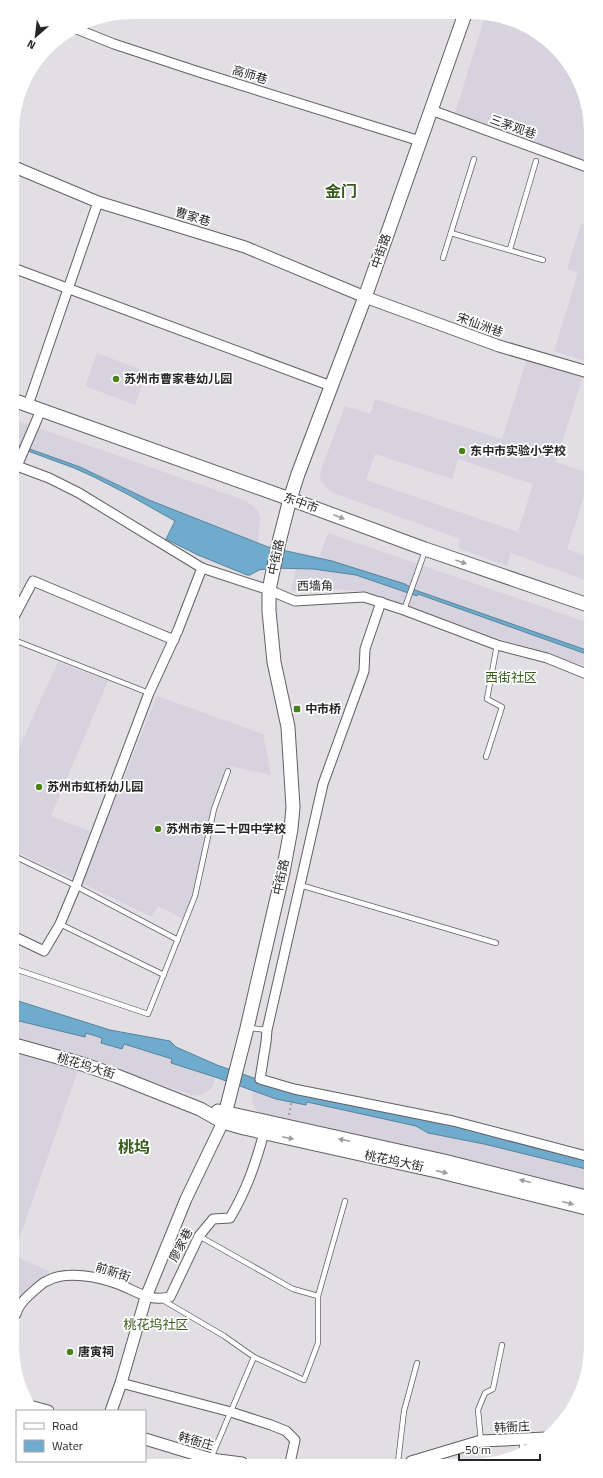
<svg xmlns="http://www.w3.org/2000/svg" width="603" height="1478" font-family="'Titillium Web','Noto Sans SC',sans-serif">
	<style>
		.built { fill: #d6d2de; fill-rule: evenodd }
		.water { fill: #6eabcd; stroke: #58839b }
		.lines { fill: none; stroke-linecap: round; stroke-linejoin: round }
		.service-casing { stroke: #615f63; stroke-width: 6 }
		.minor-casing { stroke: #615f63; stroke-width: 11 }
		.tertiary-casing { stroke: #615f63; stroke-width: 13 }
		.secondary-casing { stroke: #615f63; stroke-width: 15 }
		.path { stroke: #9f9da1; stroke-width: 2; stroke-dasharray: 2 3; stroke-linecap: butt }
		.service { stroke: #fff; stroke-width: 4.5 }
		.minor { stroke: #fff; stroke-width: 9 }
		.tertiary { stroke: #fff; stroke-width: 11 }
		.secondary { stroke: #fff; stroke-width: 13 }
		.oneway { fill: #9d9d9e }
		.poi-dot { fill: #4a8119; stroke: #fff; stroke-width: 1.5 }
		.labels { text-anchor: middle; stroke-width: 3.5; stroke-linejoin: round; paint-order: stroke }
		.street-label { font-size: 12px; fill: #262527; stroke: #fff }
		.poi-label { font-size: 12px; font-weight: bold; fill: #262527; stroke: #fff; text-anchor: start }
		.neighbourhood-label { font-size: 13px; fill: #385c1d; stroke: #fff }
		.district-label { font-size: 16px; font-weight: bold; fill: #385c1d; stroke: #fff }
	</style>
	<rect width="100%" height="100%" fill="#e1dfe4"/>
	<g class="built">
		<polygon points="490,15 500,17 550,42 575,72 587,101 587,161 455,113 485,17"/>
		<polygon points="581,224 587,226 588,362 554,351 578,273 567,269"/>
		<polygon points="97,353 147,372 135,405 85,386"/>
		<path d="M 527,359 L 583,376 L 556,462 L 588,473 L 588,484 L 567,549 L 588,557 L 588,581 L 511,553 L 507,566 L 458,548 L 460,539 L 334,493 L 327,488 L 320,480 L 321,470 L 345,406 L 370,414 L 375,399 L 502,439 ZM 375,454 L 452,479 L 458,459 L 533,484 L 518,532 L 366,480 Z"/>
		<polygon points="13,419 244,500 252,505 258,511 260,518 258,543 149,500 80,467 13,443"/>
		<polygon points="328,533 589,623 589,667 500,639 369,592 335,589 291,591 296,568 301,553 319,557"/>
		<polygon points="58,662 108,681 51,816 92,832 74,879 14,851 14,759"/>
		<polygon points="157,696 263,734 271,775 229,766 187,921 158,906 152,917 81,883"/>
		<polygon points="15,1020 85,1037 86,1033 102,1038 101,1043 121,1049 123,1044 173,1059 171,1063 215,1077 213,1086 208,1091 201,1095 192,1095 74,1055 15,1039"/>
		<polygon points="15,1053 78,1070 16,1248"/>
		<polygon points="253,1090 306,1105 306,1102 416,1126 428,1133 484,1144 590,1170 590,1192 258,1113 252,1102"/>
		<polygon points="16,1257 49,1271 47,1275 31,1287 19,1303 16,1303"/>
	</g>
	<g class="water">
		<polygon points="13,443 80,467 149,500 268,547 332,561 405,584 415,590 589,651 589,655 418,594 417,596 356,575 313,569 272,568 259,570 250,575 247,575 198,555 166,539 175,521 129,495 94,477 74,468 28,451 25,458 13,453"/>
		<polygon points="15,1000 110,1030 170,1041 176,1047 217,1065 265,1082 451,1122 590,1160 590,1170 484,1144 428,1133 416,1126 307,1102 306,1105 276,1099 215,1077 171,1063 172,1059 124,1044 122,1049 101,1043 102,1038 86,1033 85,1037 15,1020"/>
	</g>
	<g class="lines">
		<g class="service-casing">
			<g id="service">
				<polyline points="451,233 543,260"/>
				<polyline points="510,249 536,161"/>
				<polyline points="443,258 474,159"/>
				<polyline points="404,610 425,551"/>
				<polyline points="14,640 149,693"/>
				<polyline points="486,757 502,707 487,699 497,645"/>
				<polyline points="14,856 68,882 178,940"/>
				<polyline points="300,885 496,943"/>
				<polyline points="60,924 164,975"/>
				<polyline points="15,969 148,1014 195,896 214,809 228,771"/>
				<polyline points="249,1028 267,1030"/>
				<polyline points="199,1236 293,1289 318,1296"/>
				<polyline points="161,1299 224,1336 254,1357 304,1380 318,1343 318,1296 345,1201"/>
				<polyline points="481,1441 478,1410 485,1393 493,1389 502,1345"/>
				<polyline points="521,1454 523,1440"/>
				<polyline points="211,1458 254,1357"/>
				<polyline points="398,1462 404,1411 417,1363"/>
			</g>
		</g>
		<g class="minor-casing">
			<g id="minor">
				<polyline points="74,28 114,44 199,72 420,141"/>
				<polyline points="431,110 587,167"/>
				<polyline points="13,268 331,386"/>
				<polyline points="28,405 98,202"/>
				<polyline points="41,410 17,466 49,478 79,493 202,568 269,590 295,601 364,597 404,610 497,645 547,658 589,675"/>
				<polyline points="381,602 365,649 364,671 323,784 267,1030 266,1042 260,1079 294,1089 453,1121 590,1157"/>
				<polyline points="14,617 33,581 174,640"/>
				<polyline points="15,937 44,951 60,924 76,886 149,693 178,630 202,568"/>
				<path d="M 16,1314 C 19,1303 29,1295 37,1288 C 40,1286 43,1282 47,1281 C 66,1270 99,1277 118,1284 C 137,1291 148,1302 170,1297 L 199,1236 L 213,1219 L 230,1218 C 247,1189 255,1165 264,1133"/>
				<polyline points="121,1383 231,1412 271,1425 286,1431 295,1440 290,1463"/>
			</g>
		</g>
		<g class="tertiary-casing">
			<g id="tertiary">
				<polyline points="12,166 98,202 245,247 365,297 499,346 588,372"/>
				<polyline points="33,1407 48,1411"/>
				<polyline points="111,1411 121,1383 146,1297 186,1199 223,1122"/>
				<polyline points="145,1439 211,1459 242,1463"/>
				<polyline points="411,1462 481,1441 546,1438"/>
			</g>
		</g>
		<g class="secondary-casing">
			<g id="secondary">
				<polyline points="13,400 290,499 425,549 588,605"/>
				<polyline points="15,1045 79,1063 117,1076 200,1109 223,1122 244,1128 441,1172 590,1209"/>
				<polyline points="218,1111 444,1161 590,1198"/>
				<polyline points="223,1122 247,1028 283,872 291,829 293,807 288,727 274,662 269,611 269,590 279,542 290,499 298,474 365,297 465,14"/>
			</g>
		</g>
		<polyline class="path" points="289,1115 292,1098"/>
		<use href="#service" class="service"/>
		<use href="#minor" class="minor"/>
		<use href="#tertiary" class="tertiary"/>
		<use href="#secondary" class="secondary"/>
	</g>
	<defs><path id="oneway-solid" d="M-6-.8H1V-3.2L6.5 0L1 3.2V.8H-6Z"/></defs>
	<g class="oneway">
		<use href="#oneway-solid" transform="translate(339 517) rotate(21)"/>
		<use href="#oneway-solid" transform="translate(461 562) rotate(19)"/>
		<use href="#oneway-solid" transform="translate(288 1138) rotate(12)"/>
		<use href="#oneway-solid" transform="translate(344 1140) rotate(-168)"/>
		<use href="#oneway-solid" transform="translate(442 1172) rotate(13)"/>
		<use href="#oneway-solid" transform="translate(525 1181) rotate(-166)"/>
		<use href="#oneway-solid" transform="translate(568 1203) rotate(15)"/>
	</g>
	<g class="poi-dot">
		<circle cx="116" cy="379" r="4"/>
		<circle cx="462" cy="451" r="4"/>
		<rect x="293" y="705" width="8" height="8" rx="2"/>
		<circle cx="39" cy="787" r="4"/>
		<circle cx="158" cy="829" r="4"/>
		<circle cx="70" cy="1352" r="4"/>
	</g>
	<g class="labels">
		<g class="street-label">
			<text transform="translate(250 75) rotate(17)" y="4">高师巷</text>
			<text transform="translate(513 127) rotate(20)" y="4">三茅观巷</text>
			<text transform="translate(193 217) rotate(17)" y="4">曹家巷</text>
			<text transform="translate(381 251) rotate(-71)" y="4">中街路</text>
			<text transform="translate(480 325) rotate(20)" y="4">宋仙洲巷</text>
			<text transform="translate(301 503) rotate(20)" y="4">东中市</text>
			<text transform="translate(276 557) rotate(-78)" y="4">中街路</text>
			<text transform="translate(315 586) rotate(-1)" y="4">西墙角</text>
			<text transform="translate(281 877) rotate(-78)" y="4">中街路</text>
			<text transform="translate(86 1066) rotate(17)" y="4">桃花坞大街</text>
			<text transform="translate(394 1161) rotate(12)" y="4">桃花坞大街</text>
			<text transform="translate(181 1245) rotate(-62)" y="4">廖家巷</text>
			<text transform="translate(113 1272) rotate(18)" y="4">前新街</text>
			<text transform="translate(512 1427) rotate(-3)" y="4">韩衙庄</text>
			<text transform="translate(196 1441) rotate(16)" y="4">韩衙庄</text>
		</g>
		<g class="poi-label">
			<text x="124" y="383">苏州市曹家巷幼儿园</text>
			<text x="470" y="455">东中市实验小学校</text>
			<text x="305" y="713">中市桥</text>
			<text x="47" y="791">苏州市虹桥幼儿园</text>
			<text x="166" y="833">苏州市第二十四中学校</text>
			<text x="78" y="1356">唐寅祠</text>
		</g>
		<g class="neighbourhood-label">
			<text x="511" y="682">西街社区</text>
			<text x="156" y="1329">桃花坞社区</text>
		</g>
		<g class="district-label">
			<text x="341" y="197">金门</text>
			<text x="134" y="1153">桃坞</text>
		</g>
	</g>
	<path d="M0 0H603V1478H0ZM132 19H471A113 113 0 0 1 584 132V1346A113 113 0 0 1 471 1459H132A113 113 0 0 1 19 1346V132A113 113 0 0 1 132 19Z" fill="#fff" fill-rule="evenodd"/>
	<rect x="16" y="1410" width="130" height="52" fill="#ffffff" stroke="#a8a8a9"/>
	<rect x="24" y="1423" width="20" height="6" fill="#ffffff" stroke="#a8a8a9"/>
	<text x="52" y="1430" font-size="12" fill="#262527">Road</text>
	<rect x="24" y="1440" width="20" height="12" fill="#6eabcd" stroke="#a8a8a9"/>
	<text x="52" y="1450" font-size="12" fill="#262527">Water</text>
	<g transform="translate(36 36) rotate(208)" stroke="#ffffff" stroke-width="3" paint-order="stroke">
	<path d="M0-3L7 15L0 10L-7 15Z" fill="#262527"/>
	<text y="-6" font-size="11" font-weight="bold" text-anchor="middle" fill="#262527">N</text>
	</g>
	<path d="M459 1454v6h81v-6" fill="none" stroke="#262527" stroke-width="2"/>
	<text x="465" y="1454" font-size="12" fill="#262527" stroke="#ffffff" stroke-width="3" paint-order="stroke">50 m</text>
</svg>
